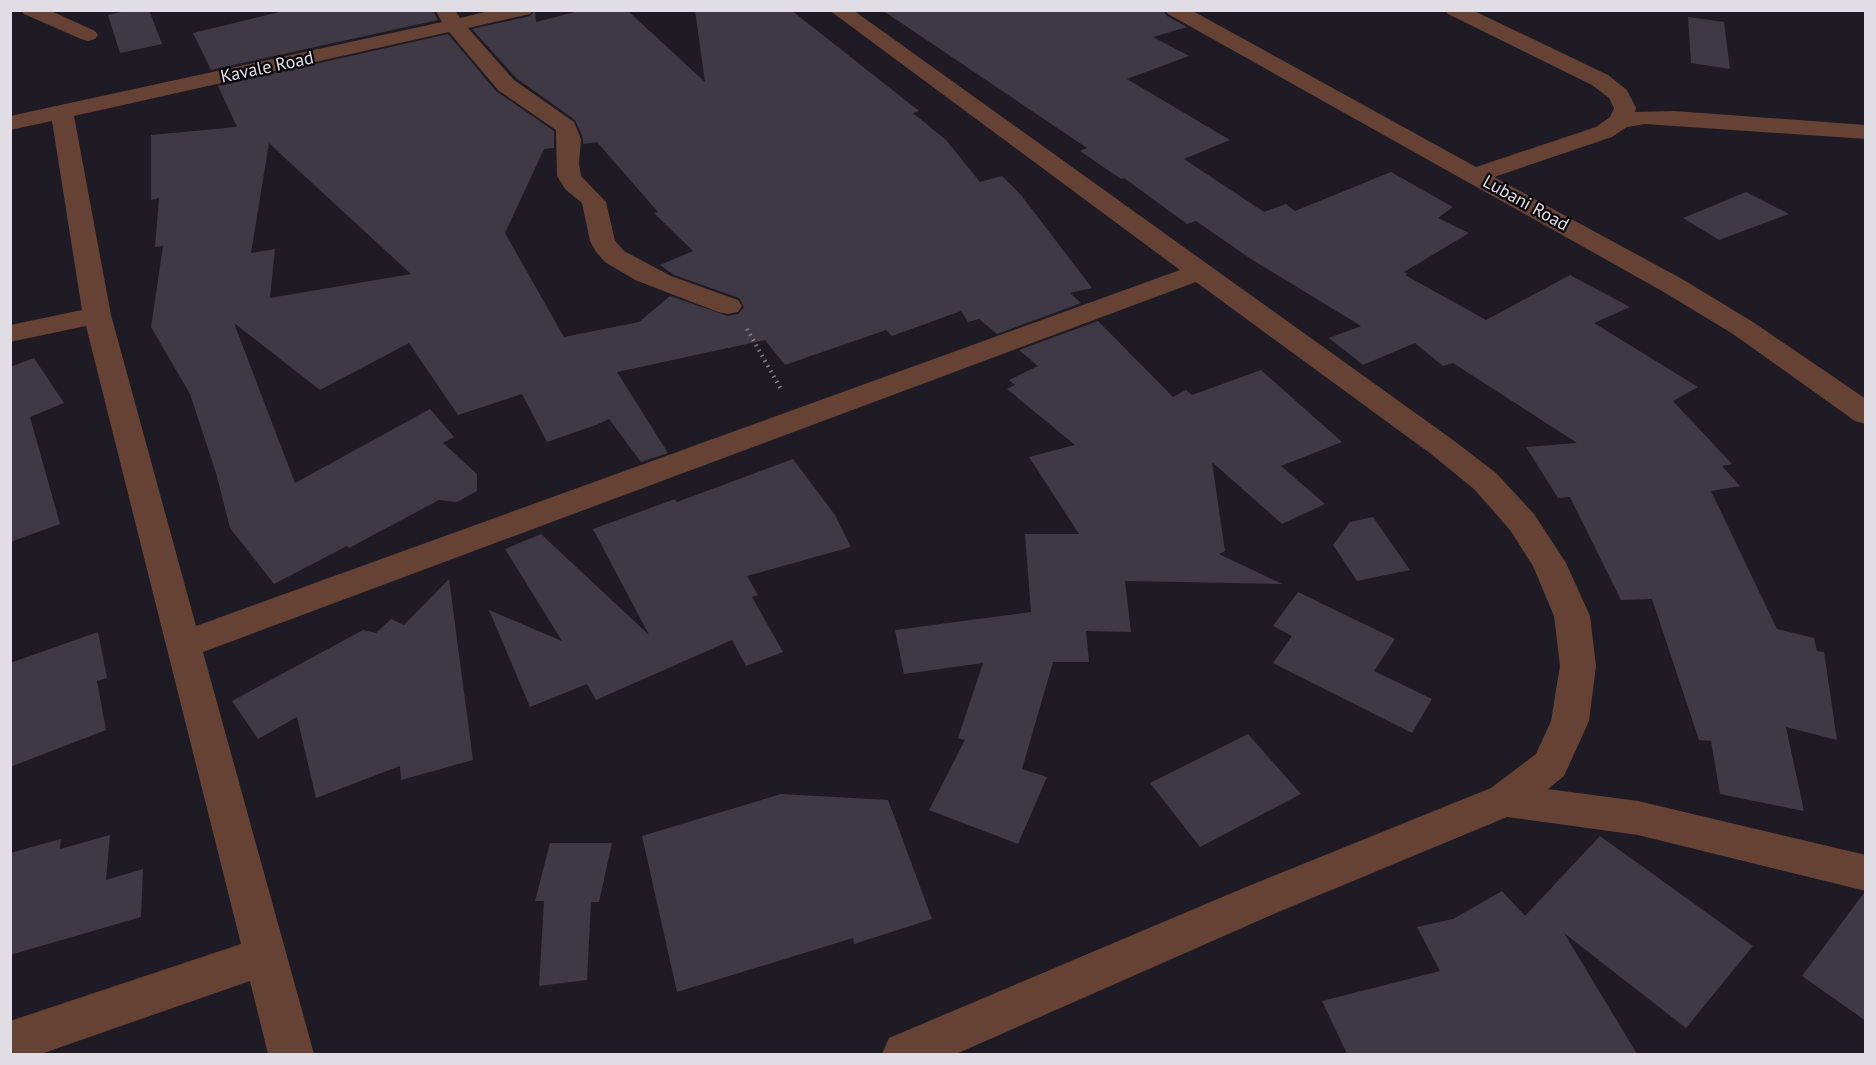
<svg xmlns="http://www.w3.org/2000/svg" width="1876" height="1065" font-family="'PT Sans',sans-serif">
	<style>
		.building { fill: #3e3944; fill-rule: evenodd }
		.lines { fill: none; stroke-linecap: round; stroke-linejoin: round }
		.path { stroke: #85818a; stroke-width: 4; stroke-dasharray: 1.5 4.5; stroke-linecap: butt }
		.minor { fill: #654234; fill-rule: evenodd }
		.labels { text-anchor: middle; stroke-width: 4.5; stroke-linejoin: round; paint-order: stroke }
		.far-street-label { font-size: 18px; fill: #e0dde4; stroke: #08070b }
	</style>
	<rect width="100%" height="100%" fill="#1f1b25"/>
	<g class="building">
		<polygon points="129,10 149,10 162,44 120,53 108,15"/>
		<polygon points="288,10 433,10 438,20 211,70 193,33"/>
		<path d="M 535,10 L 536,22 L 583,10 L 627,10 L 705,82 L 695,10 L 791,10 L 919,111 L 913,113 L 946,140 L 980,182 L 1002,176 L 1021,195 L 1092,288 L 1070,293 L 1081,303 L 997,334 L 979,319 L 968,322 L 961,311 L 892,336 L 886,330 L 785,365 L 765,340 L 617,372 L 668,453 L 641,462 L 609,419 L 596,425 L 547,442 L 522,394 L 458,415 L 409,343 L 320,390 L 234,323 L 295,483 L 430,409 L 454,437 L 443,443 L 477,474 L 477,491 L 457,502 L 439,500 L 349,548 L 347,546 L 274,584 L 230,528 L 216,473 L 190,394 L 151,327 L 163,246 L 155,247 L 159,198 L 151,200 L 151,135 L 237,127 L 218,86 L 448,34 L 496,91 L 554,131 L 554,148 L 544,149 L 505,233 L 564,337 L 639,322 L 670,296 L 728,316 L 738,314 L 744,307 L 739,298 L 674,275 L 660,265 L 693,251 L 654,213 L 658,212 L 597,142 L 583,144 L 583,138 L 575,120 L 516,78 L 472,29 L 530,16 ZM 269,143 L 287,160 L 411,274 L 270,298 L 275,249 L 251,253 Z"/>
		<polygon points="882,10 1163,10 1167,16 1187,27 1153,37 1189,56 1127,79 1230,140 1184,159 1264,212 1286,204 1295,211 1391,172 1453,207 1438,218 1469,233 1404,272 1408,274 1405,275 1486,320 1570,275 1630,307 1594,323 1698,387 1673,401 1732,464 1722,466 1740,486 1711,491 1777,629 1814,638 1817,651 1824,652 1837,740 1786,727 1804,811 1720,794 1711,741 1699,740 1652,599 1621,600 1570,497 1558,498 1526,447 1577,443 1453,363 1443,366 1415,343 1363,365 1329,338 1361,326 1251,259 1196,221 1187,224 1124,178 1121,179 1080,151 1087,148"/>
		<polygon points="1688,17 1724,22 1730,69 1691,63"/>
		<polygon points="1746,192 1789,214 1719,240 1683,218"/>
		<polygon points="1098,321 1173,397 1186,390 1192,395 1261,370 1342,442 1281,466 1325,504 1282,524 1212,462 1225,551 1219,554 1282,584 1125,581 1131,632 1086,631 1089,662 1053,662 1022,769 1047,777 1018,844 929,810 965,740 958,738 983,663 904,674 895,630 1031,612 1025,534 1079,534 1029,457 1075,445 1007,389 1015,385 1009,380 1038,366 1019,350"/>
		<polygon points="34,358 64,403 30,417 60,524 10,542 10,367"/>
		<polygon points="793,459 835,515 851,547 747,576 758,595 752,597 783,652 746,666 732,640 596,700 587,684 530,707 489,610 562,641 505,549 541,534 649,635 593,529 675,499 677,502"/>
		<polygon points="1373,517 1410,570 1357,581 1333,545 1350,522"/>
		<polygon points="449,579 473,760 401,780 400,766 316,798 297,717 258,739 232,701 363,630 376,633 391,619 404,625"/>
		<polygon points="1298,592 1395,639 1374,671 1432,699 1412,733 1273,663 1292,636 1273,626"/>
		<polygon points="98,632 107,678 97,681 106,730 10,767 10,663"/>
		<polygon points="1248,734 1301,794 1200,847 1150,783"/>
		<polygon points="781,794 888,800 932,919 854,944 853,938 677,992 642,836"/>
		<polygon points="110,835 106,880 143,869 141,917 10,955 10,853 61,839 60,849"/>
		<polygon points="1600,836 1753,946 1686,1028 1564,933 1637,1054 1347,1054 1322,1001 1440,971 1417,927 1453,919 1502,891 1525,916"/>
		<polygon points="550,843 612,843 599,902 591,902 587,980 539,986 544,901 535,901"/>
		<polygon points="1864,893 1866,893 1866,1021 1802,976"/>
	</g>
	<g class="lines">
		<polyline class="path" points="747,329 782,391"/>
		<g class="minor">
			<polygon points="21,10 49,10 95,31 98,35 95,39 88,41 81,39 24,14"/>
			<polygon points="435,10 455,10 460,18 493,10 533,10 530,14 468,28 514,80 574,122 581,139 579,164 581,176 606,202 615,241 624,251 671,276 738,300 742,306 738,312 728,314 718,312 635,280 605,262 596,252 590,241 582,203 565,189 557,176 556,130 498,90 449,32 74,116 111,315 196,626 1180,270 829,10 853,10 1453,440 1496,473 1534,514 1566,563 1590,616 1596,666 1589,721 1564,776 1548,789 1638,801 1866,855 1866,891 1638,835 1507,817 1276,913 956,1054 882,1054 889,1038 1246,887 1491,788 1536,754 1551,721 1560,666 1554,616 1533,566 1510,530 1474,489 1431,454 1196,282 203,652 314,1054 268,1054 250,981 41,1054 10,1054 10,1021 241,944 86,326 10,342 10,325 82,310 52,121 10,130 10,116 442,22"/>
			<polygon points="1165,10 1191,10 1476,167 1596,127 1610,117 1614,108 1609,98 1592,85 1448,14 1445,10 1472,10 1608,75 1627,90 1636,108 1635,112 1674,111 1866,125 1866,139 1645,124 1627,127 1612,137 1494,177 1682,279 1753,322 1866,399 1866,424 1855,421 1733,334 1662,291 1168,14"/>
		</g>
	</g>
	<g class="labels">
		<g class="far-street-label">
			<text transform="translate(267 67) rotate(-12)" y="6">Kavale Road</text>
			<text transform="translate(1526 203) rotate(29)" y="6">Lubani Road</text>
		</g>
	</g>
	<rect width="1876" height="1065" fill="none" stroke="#e0dde4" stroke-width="24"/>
</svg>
